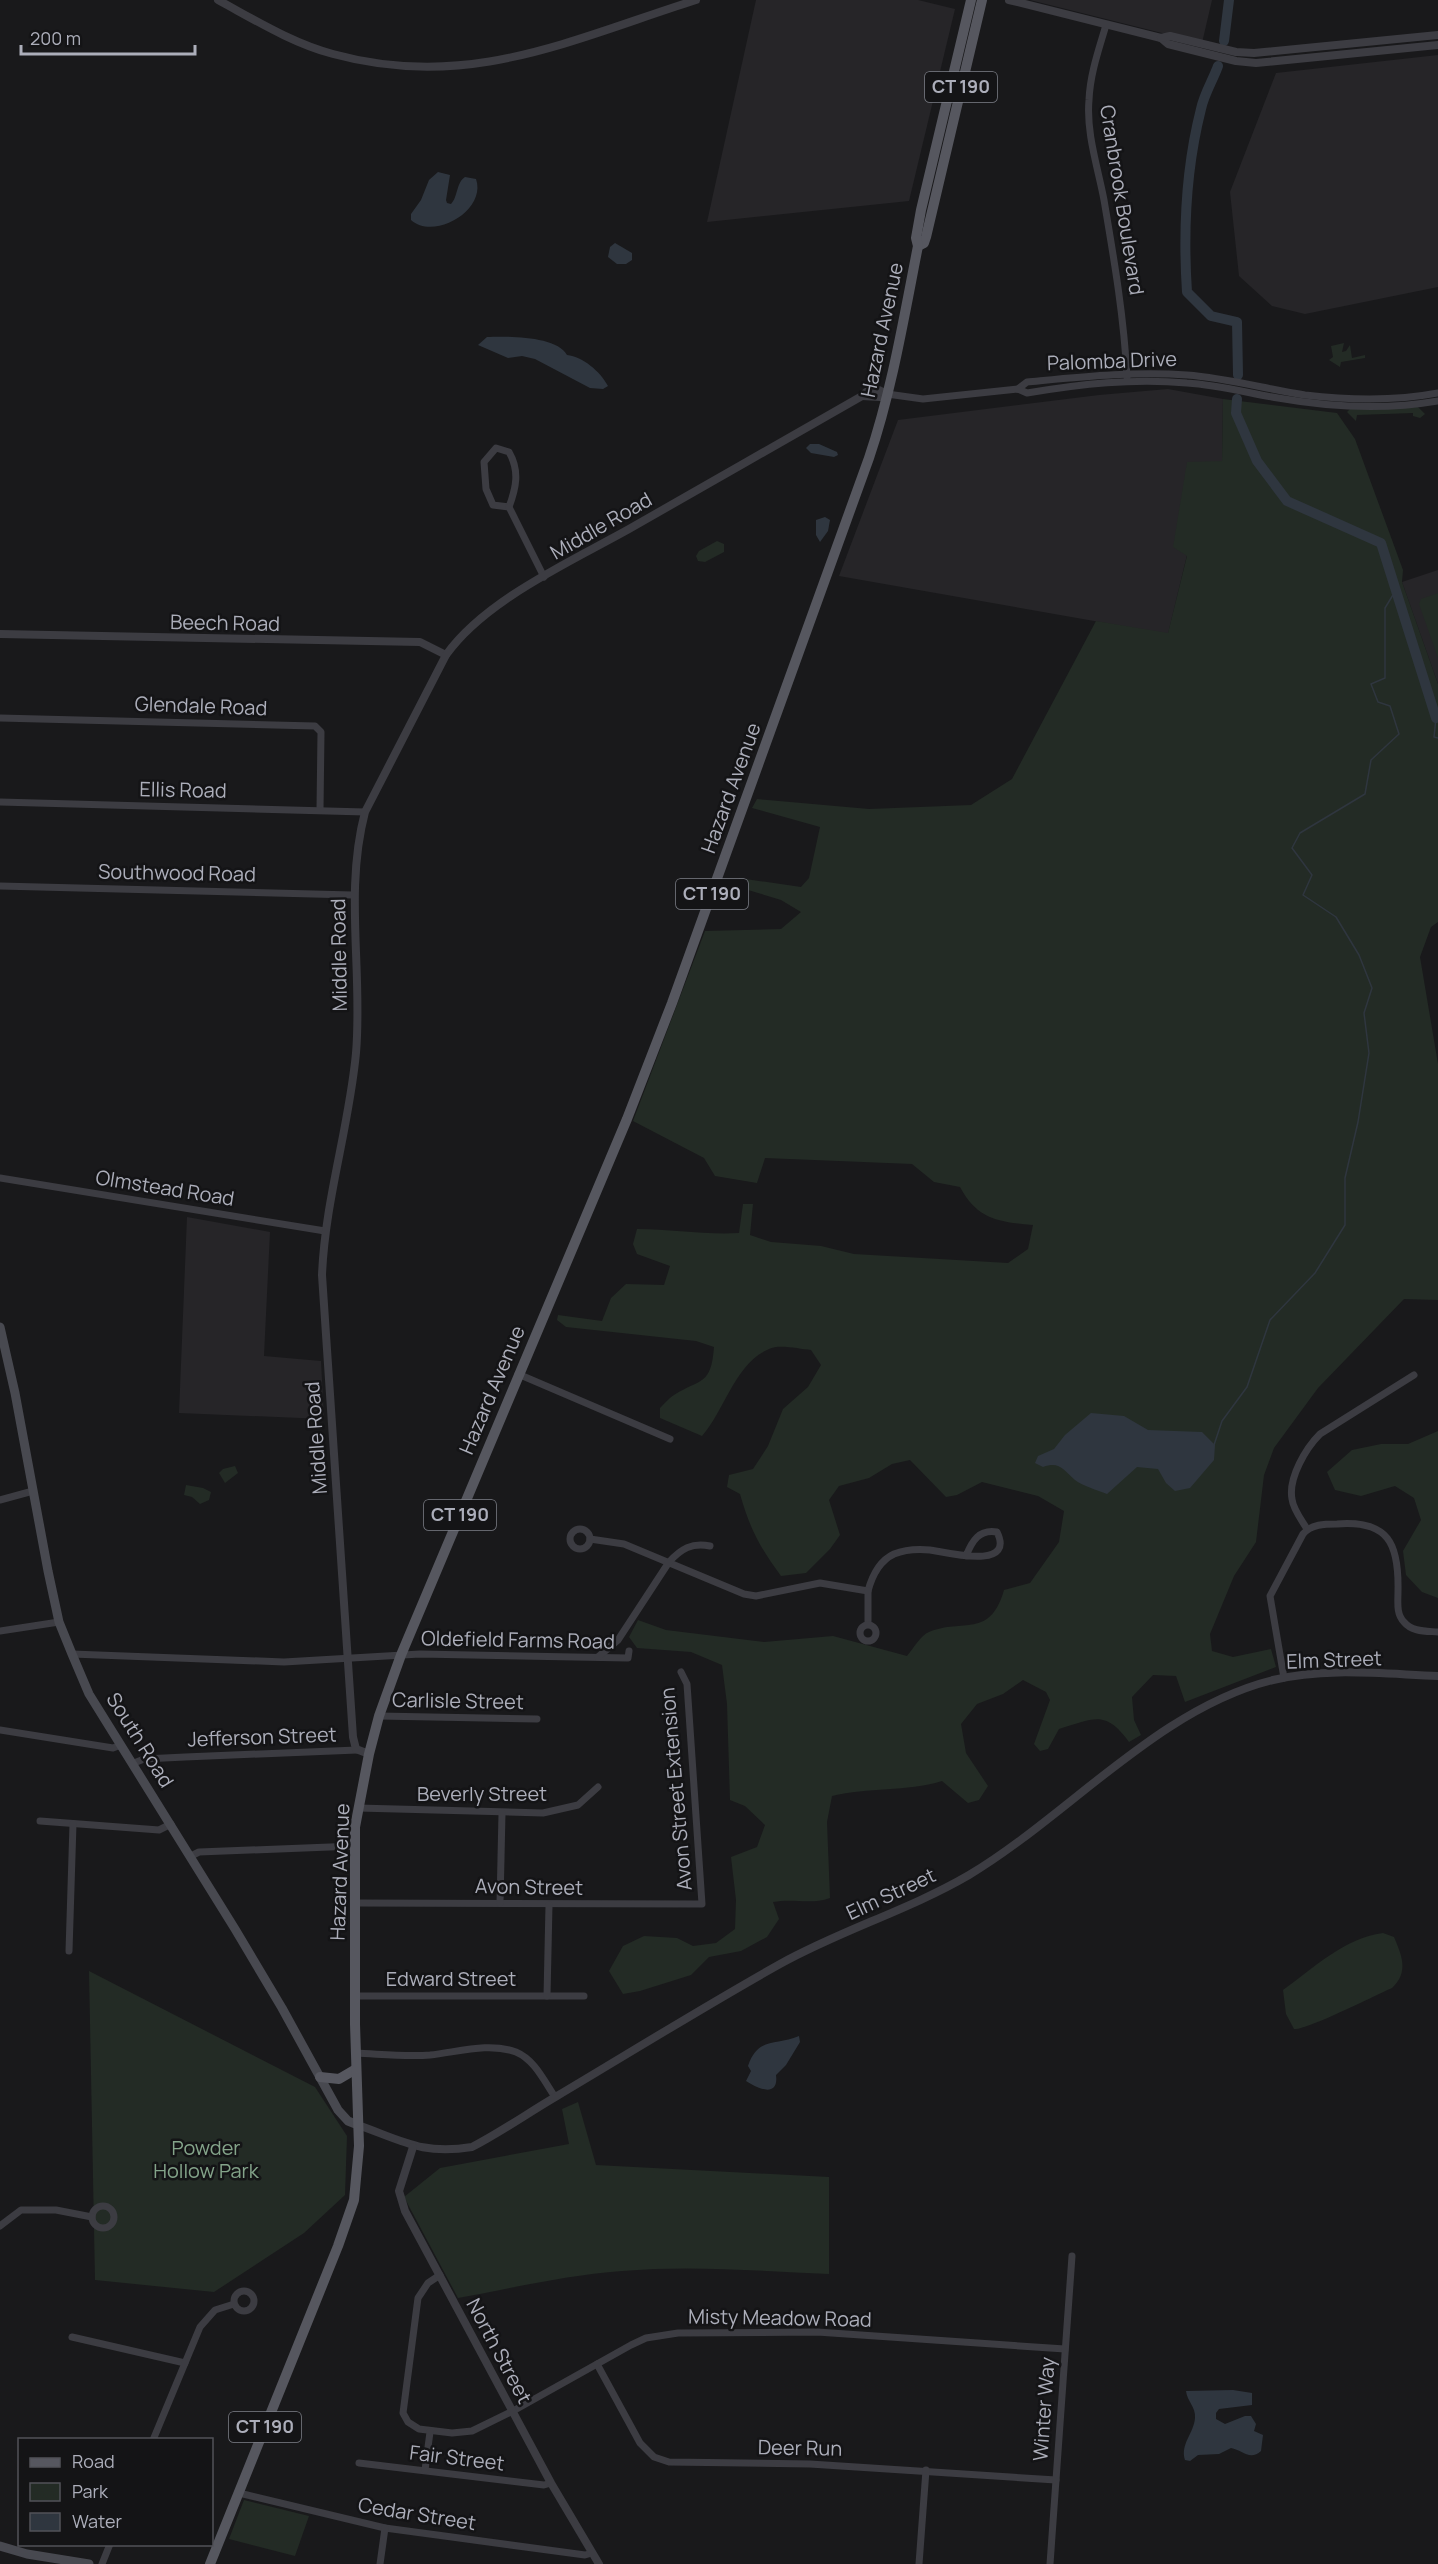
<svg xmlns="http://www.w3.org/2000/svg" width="1438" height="2564" font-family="Manrope,sans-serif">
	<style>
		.built { fill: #262528 }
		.green { fill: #232b25 }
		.water { fill: #2f363f }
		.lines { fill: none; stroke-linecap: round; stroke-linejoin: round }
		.stream { stroke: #2f363f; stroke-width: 1.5 }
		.river { stroke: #2f363f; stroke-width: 10 }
		.minor { stroke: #3c3c42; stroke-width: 7 }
		.tertiary { stroke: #3c3c42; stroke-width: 8 }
		.secondary { stroke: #484950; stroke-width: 9 }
		.primary { stroke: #56575f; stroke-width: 10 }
		.labels { text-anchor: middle; stroke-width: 5; stroke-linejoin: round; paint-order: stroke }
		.shield { fill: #141416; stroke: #7e8089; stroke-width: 1.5 }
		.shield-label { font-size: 18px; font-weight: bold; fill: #acaeba }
		.street-label { font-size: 20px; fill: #acaeba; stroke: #141416 }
		.park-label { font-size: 20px; fill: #84a48a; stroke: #141416 }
	</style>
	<rect width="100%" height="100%" fill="#19191b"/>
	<g class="built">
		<polygon points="756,0 918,0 955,9 909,201 707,222"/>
		<polygon points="1030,0 1212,0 1202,43"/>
		<polygon points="1438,55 1438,287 1305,314 1272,306 1239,276 1230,192 1276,73"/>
		<polygon points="1168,389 1223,399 1222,462 1187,462 1187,555 1168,634 839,576 898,420 1099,395"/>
		<polygon points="1438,570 1438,684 1402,582"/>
		<polygon points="187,1217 270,1232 264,1356 321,1361 324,1419 179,1413"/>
	</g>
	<g class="green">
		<polygon points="1344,343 1342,352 1346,351 1350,345 1352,358 1365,355 1365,358 1341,362 1340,367 1329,360 1333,357 1331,346"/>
		<path d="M 1223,399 L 1337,413 L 1355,439 L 1403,570 L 1402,582 L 1438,684 L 1438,922 L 1431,927 L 1420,957 L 1438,1064 L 1438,1300 L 1404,1299 L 1318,1388 L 1274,1448 L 1264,1475 L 1256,1542 L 1234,1576 L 1210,1634 L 1212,1651 L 1233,1657 L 1271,1649 L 1276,1667 L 1185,1702 L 1176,1676 L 1153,1675 L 1132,1697 L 1134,1720 L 1141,1735 L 1129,1742 C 1105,1709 1094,1719 1059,1729 L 1048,1749 L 1040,1751 L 1034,1744 L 1050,1700 L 1046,1692 L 1023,1680 L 1003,1694 L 977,1704 L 961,1724 L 966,1753 L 988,1786 L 979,1800 L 968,1803 L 942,1781 C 906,1792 868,1787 832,1796 L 827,1822 L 830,1898 C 810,1905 794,1898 773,1902 L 779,1919 L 767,1937 L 741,1951 L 709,1957 L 691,1975 L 640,1991 L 623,1994 L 609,1971 L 623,1946 L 644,1936 L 677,1938 L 693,1946 L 716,1943 L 735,1929 L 736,1900 L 731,1857 L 757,1847 L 765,1825 L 745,1806 L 730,1800 L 727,1704 L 722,1665 L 691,1652 L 637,1648 L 629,1637 L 638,1620 L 666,1630 L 764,1642 L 833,1636 L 907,1656 C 913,1649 921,1635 929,1632 C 963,1618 990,1639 1004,1590 L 1030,1583 L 1059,1542 L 1064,1511 L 1038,1496 L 982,1482 L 957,1495 L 946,1497 L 910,1460 L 892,1464 L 869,1478 L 839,1486 L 829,1500 L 840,1535 L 830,1549 L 806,1573 L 781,1576 C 759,1546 750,1529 740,1494 L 727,1487 L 729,1475 L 753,1469 L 768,1446 L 783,1409 L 808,1387 L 821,1365 L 811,1350 C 799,1349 779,1344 769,1349 C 735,1363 725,1410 702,1436 L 660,1418 L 660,1408 C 664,1404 669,1398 674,1395 C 701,1378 711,1386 714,1347 L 696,1341 L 566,1327 L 557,1320 L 558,1315 L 602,1321 L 611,1298 L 626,1284 L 664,1285 L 670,1266 L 637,1254 L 633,1244 L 637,1229 C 671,1229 705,1235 739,1233 L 743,1204 L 753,1204 L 750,1235 L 771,1242 L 821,1246 L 854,1254 L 1008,1263 L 1028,1249 L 1033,1225 C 998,1222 977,1219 960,1187 L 934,1182 L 912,1164 L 765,1158 L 757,1183 L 715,1176 L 704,1158 L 633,1121 L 705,931 L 781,929 L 801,912 L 781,900 L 738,887 L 739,878 L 801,887 L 809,878 L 820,827 L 752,808 L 757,799 L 869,809 L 971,805 L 1012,779 L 1096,621 L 1168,633 L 1187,556 L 1173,547 L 1187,462 L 1222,461 Z"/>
		<polygon points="1418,407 1425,414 1420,418 1413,416 1413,413 1357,415 1356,421 1347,412 1351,408"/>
		<polygon points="717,541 724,544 724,552 705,562 698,561 696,556 699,551"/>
		<polygon points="1438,593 1438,658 1419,604 1421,599"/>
		<polygon points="1438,1431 1438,1598 1422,1592 1406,1575 1403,1551 1421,1520 1414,1498 1395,1486 1361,1496 1335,1490 1327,1472 1352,1450 1381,1444 1408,1444"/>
		<polygon points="235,1466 238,1473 225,1483 219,1473 223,1469"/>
		<polygon points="186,1485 203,1488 211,1492 209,1500 200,1504 192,1497 184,1495"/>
		<path d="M 1383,1933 L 1394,1937 C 1402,1956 1409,1972 1392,1988 C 1376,1995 1305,2031 1294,2029 L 1286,2014 L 1283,1990 C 1314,1968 1344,1938 1383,1933 Z"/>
		<polygon points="89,1971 315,2087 347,2136 345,2195 304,2233 214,2292 95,2280"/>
		<path d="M 578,2102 L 596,2165 L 829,2177 L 829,2274 C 760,2271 690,2265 622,2271 C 567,2275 512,2288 458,2298 L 404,2197 L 440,2168 L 569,2144 L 562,2109 Z"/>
		<polygon points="244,2500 309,2516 295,2556 229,2539"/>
	</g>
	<g class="water">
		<path d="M 438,172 L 450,175 L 446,200 L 447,203 L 451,204 C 458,197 456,183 465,177 L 476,179 C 487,210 434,241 411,220 L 411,214 L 421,200 L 429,180 Z"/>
		<polygon points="615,243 632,253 632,260 626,264 617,264 608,257 610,247"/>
		<path d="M 487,337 C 507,336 557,336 567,355 C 583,357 600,371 608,386 L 603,389 L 590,388 L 535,359 L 522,356 L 508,358 L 478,345 Z"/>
		<polygon points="810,444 819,444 837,452 838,455 834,457 811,453 806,448"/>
		<polygon points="825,517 830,520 828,531 820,542 816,535 816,520"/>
		<path d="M 1091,1413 L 1124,1416 L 1148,1430 L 1202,1432 L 1215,1445 L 1214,1460 L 1190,1488 L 1175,1491 L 1166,1483 L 1158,1469 L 1137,1467 L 1107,1494 C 1097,1490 1083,1486 1075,1480 C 1063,1470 1060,1461 1043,1467 L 1035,1463 L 1038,1456 L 1054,1449 L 1065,1435 Z"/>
		<path d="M 799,2036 L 800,2042 L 786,2065 L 776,2075 C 779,2098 758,2089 746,2081 L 751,2071 L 748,2066 C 758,2036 776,2046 799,2036 Z"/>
		<path d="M 1233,2390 L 1252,2393 L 1252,2405 L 1219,2409 L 1216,2413 L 1216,2419 L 1225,2424 L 1245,2416 L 1251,2416 L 1256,2424 L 1254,2431 L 1263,2435 L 1261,2451 C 1250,2461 1242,2450 1231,2448 L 1219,2454 L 1198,2455 L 1190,2461 L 1185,2460 C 1180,2444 1194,2433 1195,2418 C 1196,2407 1187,2401 1186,2391 Z"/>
	</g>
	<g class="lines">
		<g class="stream">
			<polyline points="1436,718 1434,737 1438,738"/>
			<polyline points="1214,1445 1222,1421 1247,1387 1270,1320 1315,1273 1345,1225 1345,1178 1358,1122 1369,1053 1364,1013 1372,988 1359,955 1336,917 1303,895 1312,875 1292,848 1300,833 1365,794 1371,760 1399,734 1390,706 1378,702 1371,684 1385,678 1385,608 1396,590"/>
		</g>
		<g class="river">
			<polyline points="1224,41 1229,0"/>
			<path d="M 1218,66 C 1213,80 1204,94 1201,109 C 1186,168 1183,231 1187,292 L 1211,316 L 1237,322 L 1238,375"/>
			<polyline points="1237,399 1236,413 1257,461 1287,501 1381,543 1436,718"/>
		</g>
		<g class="minor">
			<path d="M 1106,25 C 1099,49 1090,74 1089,100 C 1086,133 1098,168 1104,200 C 1114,259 1124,317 1127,377"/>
			<path d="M 1018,389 L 1027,382 C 1080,377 1134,371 1187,375 C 1227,378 1266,389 1305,395 C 1348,400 1396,401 1438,393"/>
			<path d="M 887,394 L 923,399 L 1018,389 L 1027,393 C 1081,384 1133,378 1187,383 C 1218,385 1248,393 1278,398 C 1329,407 1386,410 1438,401"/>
			<path d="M 496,448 L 509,452 C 520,471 516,488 509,507 L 493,505 L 486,489 L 484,462 Z"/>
			<polyline points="509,507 544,577"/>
			<polyline points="0,718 315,726 321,732 320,810"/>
			<polyline points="0,802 365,812"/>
			<polyline points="0,886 353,895"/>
			<polyline points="0,1178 325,1231"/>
			<polyline points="518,1374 670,1439"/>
			<polyline points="0,1500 33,1491"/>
			<path d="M 1307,1529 C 1301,1519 1293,1509 1292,1499 C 1288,1478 1306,1448 1320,1434 L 1414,1375"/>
			<circle cx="580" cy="1539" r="10"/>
			<path d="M 590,1539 L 624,1544 L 744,1594 L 756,1596 L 820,1583 L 868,1591 C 872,1576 879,1561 894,1554 C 904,1550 919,1549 930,1550 C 945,1552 1016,1571 997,1532 C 979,1529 972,1541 966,1556"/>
			<polyline points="868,1624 868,1591"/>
			<circle cx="868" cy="1633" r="8"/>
			<polyline points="0,1631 59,1622"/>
			<polyline points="72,1654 284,1662 420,1654 628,1658 629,1651"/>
			<path d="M 598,1657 L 618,1640 L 669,1562 C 681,1549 692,1542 710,1546"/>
			<path d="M 1284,1678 L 1270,1596 L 1303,1534 C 1311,1524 1325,1524 1337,1524 C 1389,1520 1399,1544 1398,1591 C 1398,1602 1396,1614 1404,1622 C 1412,1632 1426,1631 1438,1632"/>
			<polyline points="379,1716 537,1719"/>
			<polyline points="0,1730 113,1748 121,1745"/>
			<polyline points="134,1763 144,1759 185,1757 357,1750"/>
			<polyline points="358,1808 543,1813 578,1805 598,1787"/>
			<polyline points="40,1821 159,1830 171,1824"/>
			<polyline points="191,1856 199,1852 355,1846"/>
			<polyline points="355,1903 702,1904 687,1684 681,1672"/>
			<polyline points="500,1903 502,1813"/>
			<polyline points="69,1951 73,1824"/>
			<polyline points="355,1996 584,1996"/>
			<polyline points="547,1996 549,1905"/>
			<path d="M 356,2053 C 380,2054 406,2057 430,2055 C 458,2052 489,2042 516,2052 C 535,2060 544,2081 555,2097"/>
			<circle cx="103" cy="2217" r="11"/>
			<polyline points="0,2226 21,2210 56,2210 92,2217"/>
			<polyline points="440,2275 428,2283 418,2298 403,2413 408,2422 419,2429 452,2433 472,2431 513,2411 631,2345 646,2338 678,2333 817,2332 1065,2349"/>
			<circle cx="244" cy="2301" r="10"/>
			<polyline points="72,2337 185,2363"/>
			<polyline points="597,2364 640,2443 654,2457 669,2462 810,2464 1056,2480"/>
			<polyline points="153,2440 200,2327 215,2310 234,2304"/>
			<polyline points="359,2463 544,2485 551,2483"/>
			<polyline points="425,2470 430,2432"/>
			<polyline points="239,2493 385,2528 585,2555 592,2553"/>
			<polyline points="102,2564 110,2544"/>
			<polyline points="380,2564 385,2528"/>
			<polyline points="919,2564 926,2470"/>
			<polyline points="1050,2564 1072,2256"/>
		</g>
		<g class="tertiary">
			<path d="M 218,0 C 255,20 292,43 333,54 C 468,91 570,40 696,0"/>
			<polyline points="1009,0 1161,38 1168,44 1236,61 1256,63 1438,45"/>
			<polyline points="1161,38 1170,36 1236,52 1254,53 1438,35"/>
			<polyline points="862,396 880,397 887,394"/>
			<polyline points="0,634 420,642 446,655"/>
			<path d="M 369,1754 L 356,1749 L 353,1737 L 322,1275 C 325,1200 349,1128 356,1053 C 363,972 344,892 365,812 L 446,655 C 485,600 570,562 629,529 C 707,485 784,440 862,396 L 866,392 L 879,390 L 887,394"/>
			<path d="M 358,2125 C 403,2141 422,2155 472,2147 C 501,2132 528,2113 557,2096 C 631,2052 705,2006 780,1964 C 841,1930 909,1910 969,1875 C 1069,1815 1159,1708 1273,1680 C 1326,1667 1384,1674 1438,1676"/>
			<polyline points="413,2147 399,2191 405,2211 551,2483 599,2564"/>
		</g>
		<g class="secondary">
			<polyline points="0,1327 15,1393 48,1571 59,1622 72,1654 89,1694 235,1929 282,2008 338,2110 348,2121 358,2125"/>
			<polyline points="0,2546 27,2554 89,2564"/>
		</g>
		<g class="primary">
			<polyline points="918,246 924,243 926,237 982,0"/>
			<polyline points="320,2077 339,2079 356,2069"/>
			<path d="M 210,2564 L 338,2246 L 354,2200 L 359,2146 L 355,2024 L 355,1827 L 369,1754 L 379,1716 L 401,1655 L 627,1119 L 672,1003 L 869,458 C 892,390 904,317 918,246 L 916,238 L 921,210 L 971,0"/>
		</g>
	</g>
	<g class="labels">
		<g class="shield">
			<rect x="925" y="72" width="72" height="30" rx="4.5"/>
			<rect x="676" y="879" width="72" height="30" rx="4.5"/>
			<rect x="424" y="1500" width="72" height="30" rx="4.5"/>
			<rect x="229" y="2412" width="72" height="30" rx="4.5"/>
		</g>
		<g class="shield-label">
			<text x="961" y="93">CT 190</text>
			<text x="712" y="900">CT 190</text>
			<text x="460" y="1521">CT 190</text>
			<text x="265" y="2433">CT 190</text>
		</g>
		<g class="street-label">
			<text transform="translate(1122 200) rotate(81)" y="7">Cranbrook Boulevard</text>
			<text transform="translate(882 330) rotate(-78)" y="7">Hazard Avenue</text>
			<text transform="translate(1112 361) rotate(-2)" y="7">Palomba Drive</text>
			<text transform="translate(601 526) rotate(-30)" y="7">Middle Road</text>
			<text transform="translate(225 623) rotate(1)" y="7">Beech Road</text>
			<text transform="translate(201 706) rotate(2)" y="7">Glendale Road</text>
			<text transform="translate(731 788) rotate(-70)" y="7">Hazard Avenue</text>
			<text transform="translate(183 790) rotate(1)" y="7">Ellis Road</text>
			<text transform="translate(177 873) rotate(1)" y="7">Southwood Road</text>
			<text transform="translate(339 955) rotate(-91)" y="7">Middle Road</text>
			<text transform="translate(165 1188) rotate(9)" y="7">Olmstead Road</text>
			<text transform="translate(492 1390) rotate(-67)" y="7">Hazard Avenue</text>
			<text transform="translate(316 1438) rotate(-94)" y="7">Middle Road</text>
			<text transform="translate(518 1640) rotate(1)" y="7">Oldefield Farms Road</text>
			<text transform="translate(1334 1660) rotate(-2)" y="7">Elm Street</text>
			<text transform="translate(458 1701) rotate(1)" y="7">Carlisle Street</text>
			<text transform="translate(262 1737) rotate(-2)" y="7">Jefferson Street</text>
			<text transform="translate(140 1740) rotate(58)" y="7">South Road</text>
			<text transform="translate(676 1789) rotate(-95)" y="7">Avon Street Extension</text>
			<text x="482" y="1801">Beverly Street</text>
			<text transform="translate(340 1872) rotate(-88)" y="7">Hazard Avenue</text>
			<text transform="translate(529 1887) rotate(1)" y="7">Avon Street</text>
			<text transform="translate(891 1894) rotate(-25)" y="7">Elm Street</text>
			<text x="451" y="1986">Edward Street</text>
			<text transform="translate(780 2318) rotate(1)" y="7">Misty Meadow Road</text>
			<text transform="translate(499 2351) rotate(62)" y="7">North Street</text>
			<text transform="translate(1044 2409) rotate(-86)" y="7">Winter Way</text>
			<text transform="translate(800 2448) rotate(1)" y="7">Deer Run</text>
			<text transform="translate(457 2458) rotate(7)" y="7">Fair Street</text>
			<text transform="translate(417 2514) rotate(9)" y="7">Cedar Street</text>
		</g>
		<g class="park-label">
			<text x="206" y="2155">Powder<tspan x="206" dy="23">Hollow Park</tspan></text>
		</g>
	</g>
	<rect x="18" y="2438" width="195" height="108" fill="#141416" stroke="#515258" stroke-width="1.5"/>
	<rect x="30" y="2458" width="30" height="9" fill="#56575f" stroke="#515258" stroke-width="1.5"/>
	<text x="72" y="2468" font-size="18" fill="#acaeba">Road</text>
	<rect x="30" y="2483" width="30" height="18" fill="#232b25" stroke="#515258" stroke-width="1.5"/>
	<text x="72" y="2498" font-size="18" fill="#acaeba">Park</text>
	<rect x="30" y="2513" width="30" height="18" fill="#2f363f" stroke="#515258" stroke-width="1.5"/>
	<text x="72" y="2528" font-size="18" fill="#acaeba">Water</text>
	<path d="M21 45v9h174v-9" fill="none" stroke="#acaeba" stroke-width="3"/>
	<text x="30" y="45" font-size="18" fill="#acaeba" stroke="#141416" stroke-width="4.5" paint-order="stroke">200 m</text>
</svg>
